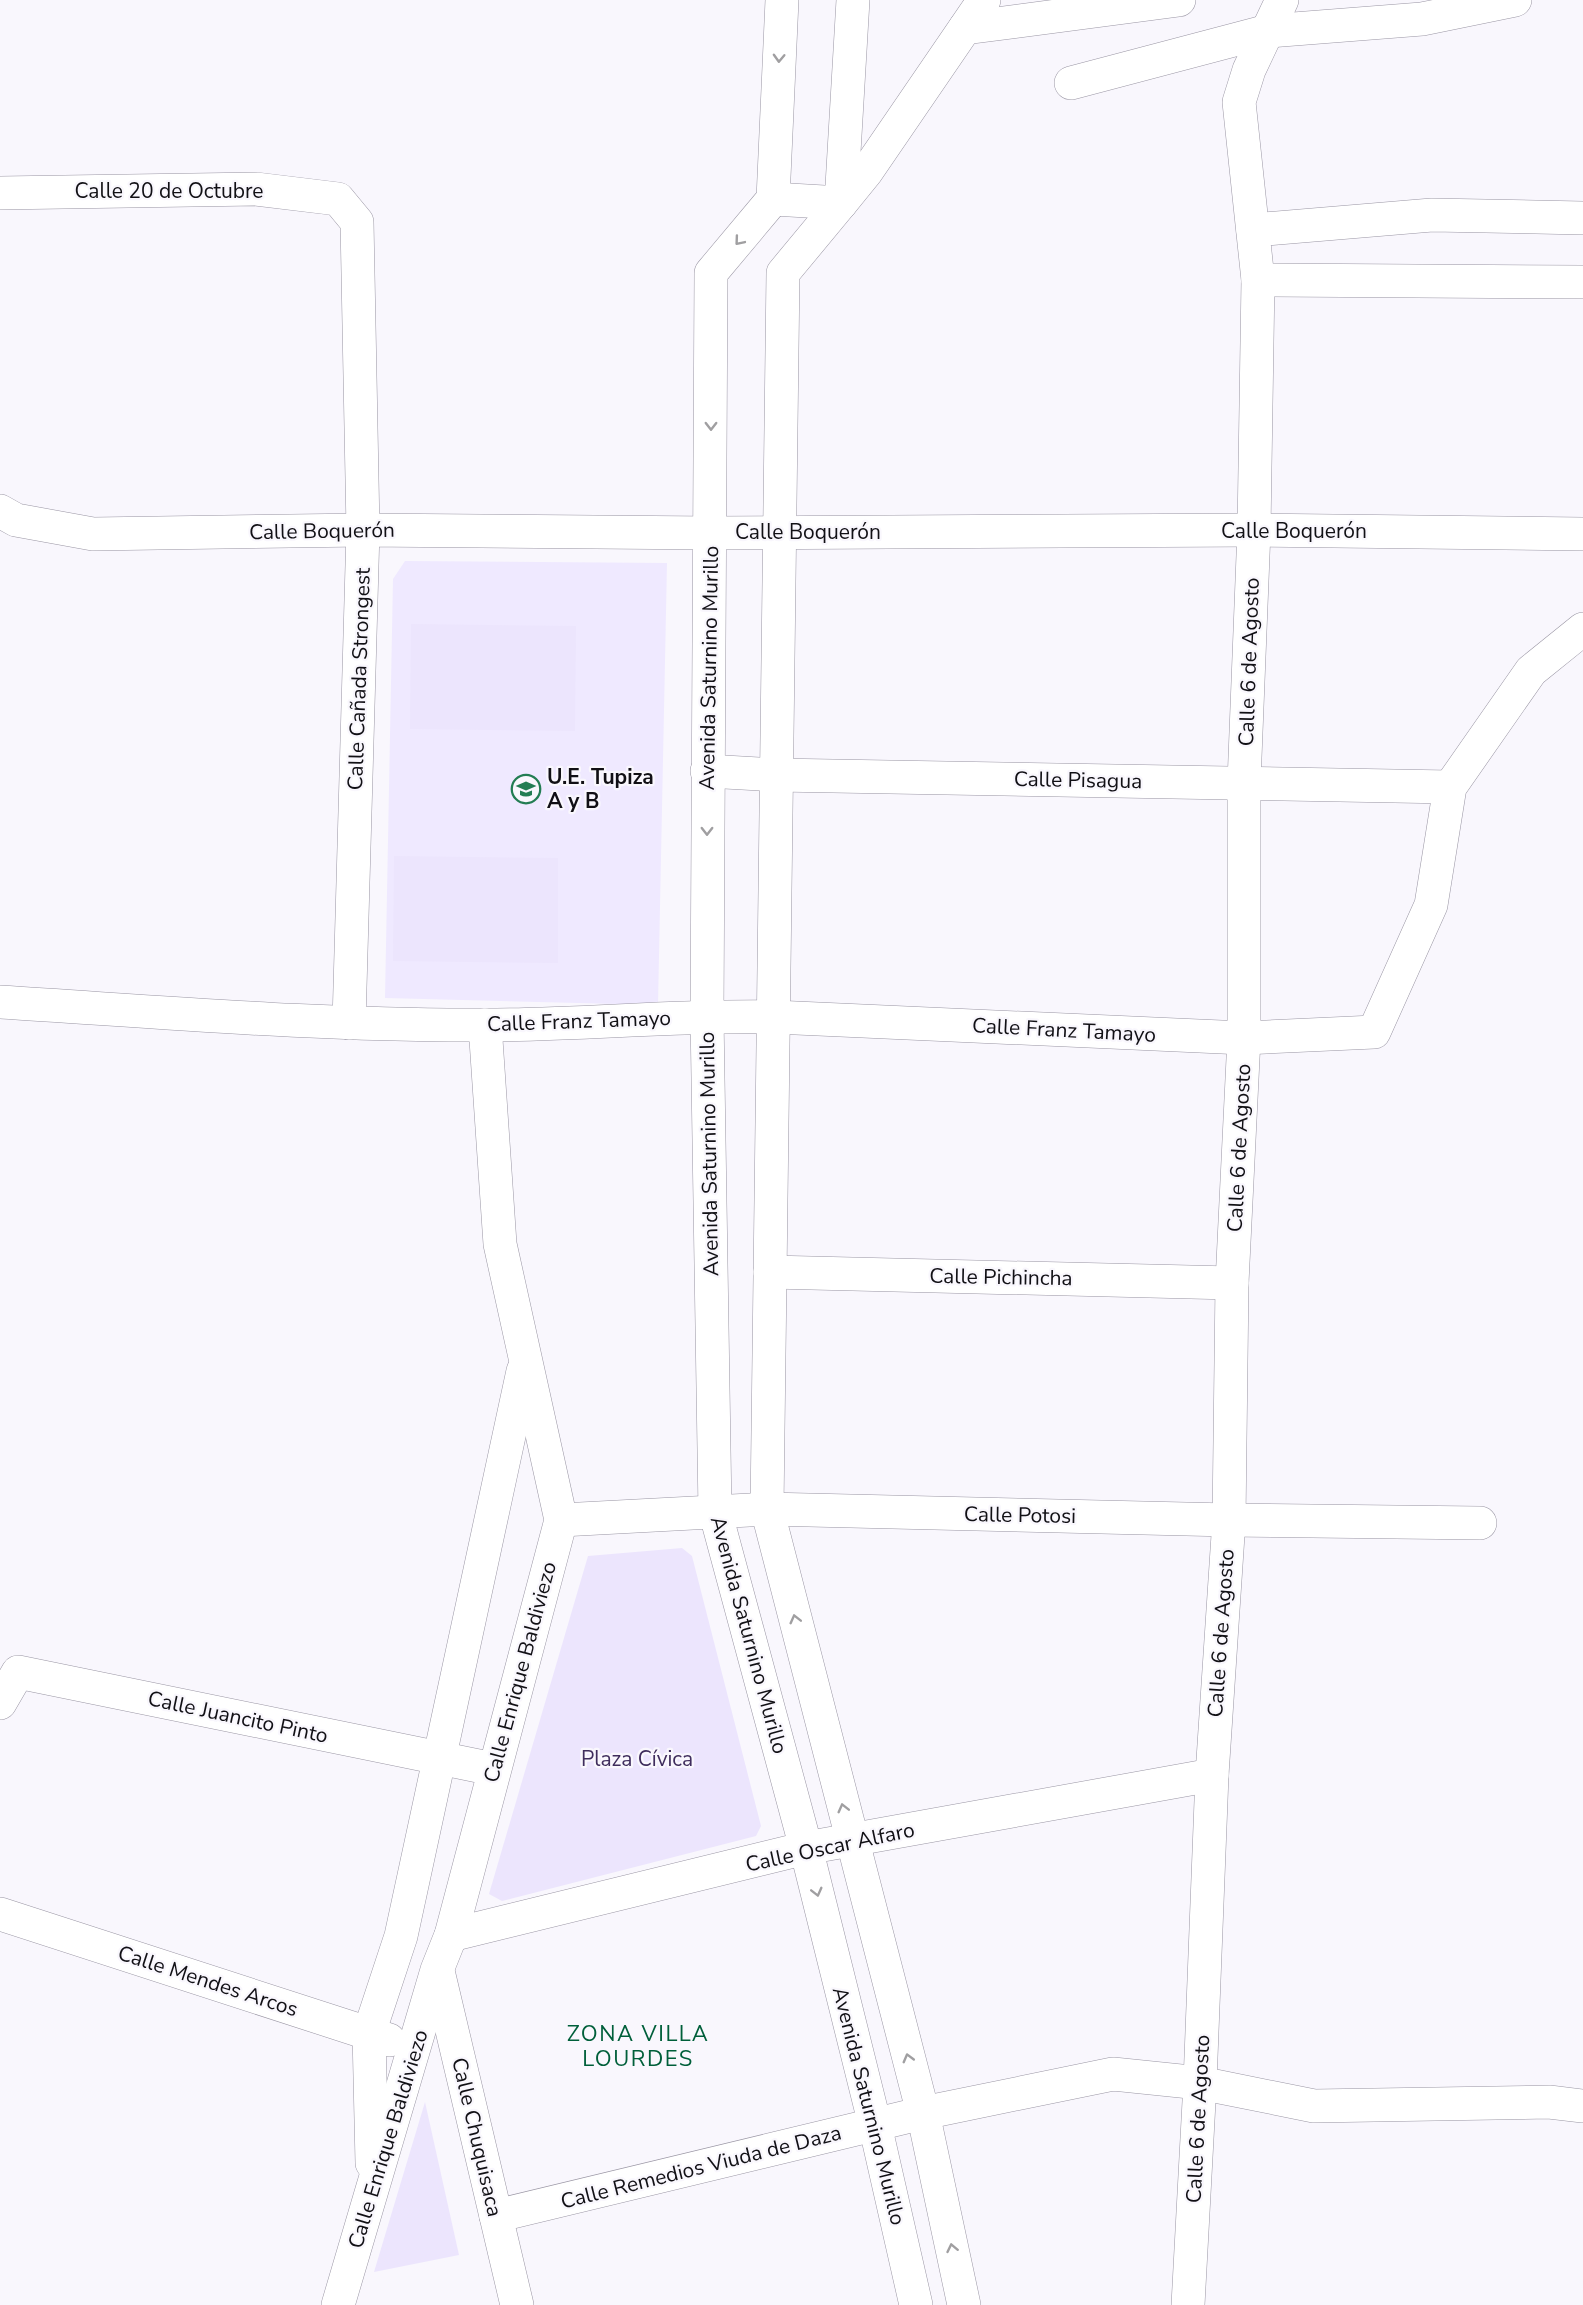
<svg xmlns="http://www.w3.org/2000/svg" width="1583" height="2305" font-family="'Nunito Sans',sans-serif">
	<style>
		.built { fill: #efe9ff }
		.park { fill: #ece5fd }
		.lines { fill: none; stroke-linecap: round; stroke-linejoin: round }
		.street-casing { stroke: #9a96a4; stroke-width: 34 }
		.street { stroke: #fff; stroke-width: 33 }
		.oneway { stroke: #a09fa1 }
		.labels { text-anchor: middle; stroke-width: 4.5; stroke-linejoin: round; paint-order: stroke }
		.street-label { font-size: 21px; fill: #111015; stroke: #f9f7fd }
		.poi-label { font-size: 21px; font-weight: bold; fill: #111015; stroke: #f9f7fd; text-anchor: start }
		.park-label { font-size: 21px; fill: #3f2d5d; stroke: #f9f7fd }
		.neighbourhood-label { font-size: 22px; letter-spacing: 1.5px; fill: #005f3a; stroke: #f9f7fd }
	</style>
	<rect width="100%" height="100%" fill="#f9f7fd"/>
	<polygon class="built" points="405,561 667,563 658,1005 385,998 393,579"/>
	<g class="park">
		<polygon points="411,624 576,626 575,731 410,729"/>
		<polygon points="394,856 558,858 558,963 393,961"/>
		<polygon points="682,1548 692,1556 761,1826 756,1836 502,1901 489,1894 588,1556"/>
		<polygon points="425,2102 459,2255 374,2272"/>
	</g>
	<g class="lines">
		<g class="street-casing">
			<g id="street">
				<polyline points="782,0 773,199 711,273 707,1016 715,1511 806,1848 875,2125 916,2305"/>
				<polyline points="853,0 841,203 783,273 767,1509 923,2113 964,2305"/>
				<polyline points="965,28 1179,0"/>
				<polyline points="1071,83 1268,31 1422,19 1515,0"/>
				<polyline points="0,193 256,189 338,199 357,222 363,530 349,1023"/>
				<polyline points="773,199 841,203 867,171 984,0"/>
				<polyline points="1253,230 1432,215 1583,218"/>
				<polyline points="1258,280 1583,282"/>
				<polyline points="0,511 16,520 93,534 363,530 711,533 1254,530 1583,534"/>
				<polyline points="707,771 776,775 1450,787"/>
				<path d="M 0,1002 C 161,1012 323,1026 484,1025 C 581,1025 677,1015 774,1017 L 1244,1038 L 1374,1032 L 1431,905 L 1450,787 L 1531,671 L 1583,629"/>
				<polyline points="770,1272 1232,1283"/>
				<polyline points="561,1520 767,1509 1229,1520 1480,1523"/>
				<polyline points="0,1703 18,1672 493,1769"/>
				<polyline points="0,1914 389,2040"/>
				<polyline points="451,1935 806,1848 1212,1775"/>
				<polyline points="438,1971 517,2305"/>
				<polyline points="372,2163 369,2033 401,1936 523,1371"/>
				<polyline points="496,2216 923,2113 1113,2074 1200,2083 1314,2106 1549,2102 1583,2106"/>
				<polyline points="338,2305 437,1970 451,1935 561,1520 500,1244 485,1025"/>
				<polyline points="1188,2305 1200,2083 1212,1775 1229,1520 1232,1283 1244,1038 1244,783 1254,530 1258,280 1239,102 1249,70 1282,0"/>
			</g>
		</g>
		<use href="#street" class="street"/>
	</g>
	<defs><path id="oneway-chevron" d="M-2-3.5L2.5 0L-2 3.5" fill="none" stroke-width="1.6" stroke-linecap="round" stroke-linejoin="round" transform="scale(1.5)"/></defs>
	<g class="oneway">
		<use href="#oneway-chevron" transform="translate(779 58) rotate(92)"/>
		<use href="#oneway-chevron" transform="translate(739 241) rotate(130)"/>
		<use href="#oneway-chevron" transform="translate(711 426) rotate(90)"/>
		<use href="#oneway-chevron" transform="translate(707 831) rotate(90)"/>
		<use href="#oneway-chevron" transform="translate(795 1619) rotate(-104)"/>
		<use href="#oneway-chevron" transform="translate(843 1808) rotate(-104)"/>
		<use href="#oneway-chevron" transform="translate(817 1892) rotate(76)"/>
		<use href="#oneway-chevron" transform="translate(908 2058) rotate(-105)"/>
		<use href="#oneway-chevron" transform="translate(952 2248) rotate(-102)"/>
	</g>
	<defs>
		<g id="school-ring" transform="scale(1.5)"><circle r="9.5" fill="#f9f7fd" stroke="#237d53" stroke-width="1.5"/><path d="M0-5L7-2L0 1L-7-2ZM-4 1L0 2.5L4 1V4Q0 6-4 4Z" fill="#237d53"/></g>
	</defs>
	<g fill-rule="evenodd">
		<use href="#school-ring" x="526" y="789"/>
	</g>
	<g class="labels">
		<g class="street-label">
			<text x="169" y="198">Calle 20 de Octubre</text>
			<text transform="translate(322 531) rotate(-1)" y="7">Calle Boquerón</text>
			<text x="1294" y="538">Calle Boquerón</text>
			<text x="808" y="539">Calle Boquerón</text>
			<text transform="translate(1249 662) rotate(-88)" y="7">Calle 6 de Agosto</text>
			<text transform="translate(709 668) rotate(-89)" y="7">Avenida Saturnino Murillo</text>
			<text transform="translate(359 679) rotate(-88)" y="7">Calle Cañada Strongest</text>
			<text transform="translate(1078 780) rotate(1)" y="7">Calle Pisagua</text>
			<text transform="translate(579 1021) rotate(-2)" y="7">Calle Franz Tamayo</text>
			<text transform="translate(1064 1030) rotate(3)" y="7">Calle Franz Tamayo</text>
			<text transform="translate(1239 1148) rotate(-87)" y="7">Calle 6 de Agosto</text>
			<text transform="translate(709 1154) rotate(-91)" y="7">Avenida Saturnino Murillo</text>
			<text transform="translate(1001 1277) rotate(1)" y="7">Calle Pichincha</text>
			<text transform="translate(1020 1515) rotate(1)" y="7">Calle Potosi</text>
			<text transform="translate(1221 1633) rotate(-86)" y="7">Calle 6 de Agosto</text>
			<text transform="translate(749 1635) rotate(75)" y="7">Avenida Saturnino Murillo</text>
			<text transform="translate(520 1672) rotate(-75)" y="7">Calle Enrique Baldiviezo</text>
			<text transform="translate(238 1717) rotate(12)" y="7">Calle Juancito Pinto</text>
			<text transform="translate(830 1847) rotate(-12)" y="7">Calle Oscar Alfaro</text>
			<text transform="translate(208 1981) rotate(18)" y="7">Calle Mendes Arcos</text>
			<text transform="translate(869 2106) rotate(76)" y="7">Avenida Saturnino Murillo</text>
			<text transform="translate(1198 2119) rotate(-87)" y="7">Calle 6 de Agosto</text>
			<text transform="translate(477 2137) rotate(77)" y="7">Calle Chuquisaca</text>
			<text transform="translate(388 2139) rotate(-73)" y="7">Calle Enrique Baldiviezo</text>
			<text transform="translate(701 2167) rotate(-14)" y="7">Calle Remedios Viuda de Daza</text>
		</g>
		<g class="poi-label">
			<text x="547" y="784">U.E. Tupiza<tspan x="547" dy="24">A y B</tspan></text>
		</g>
		<g class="park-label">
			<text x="637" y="1766">Plaza Cívica</text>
		</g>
		<g class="neighbourhood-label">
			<text x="638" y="2041">ZONA VILLA<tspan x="638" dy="25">LOURDES</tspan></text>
		</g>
	</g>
</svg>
